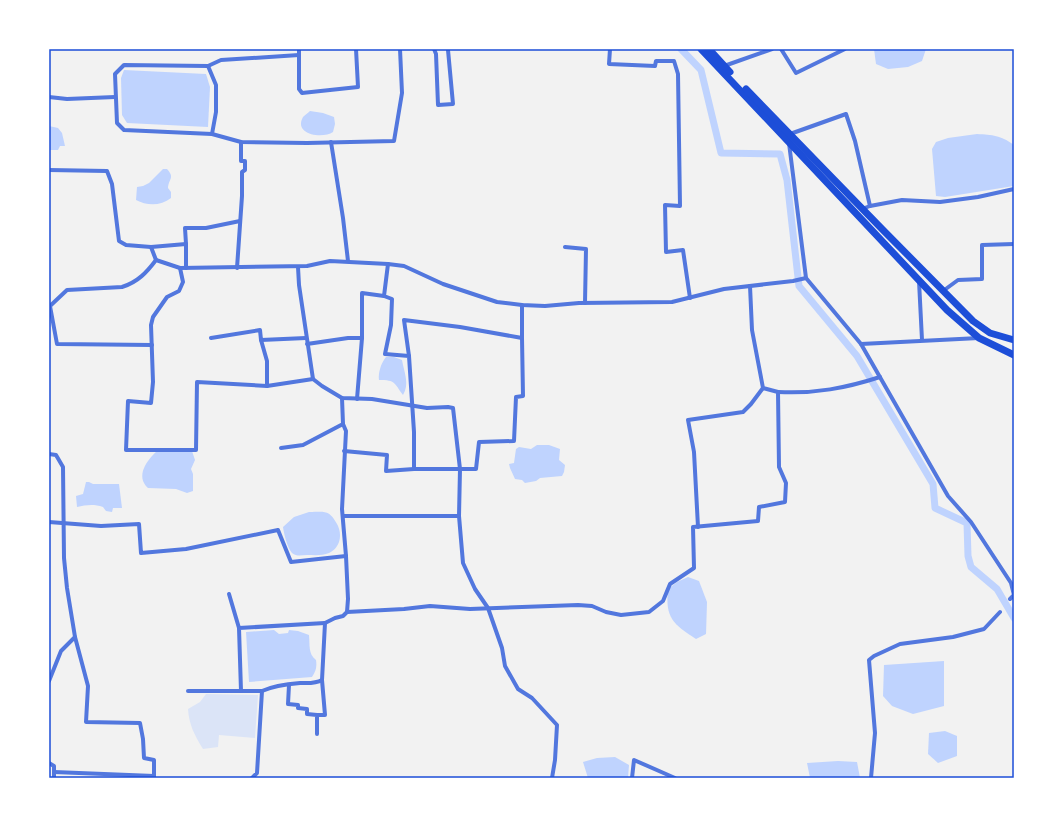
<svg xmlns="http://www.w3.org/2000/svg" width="1063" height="827" font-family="Inter,sans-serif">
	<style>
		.green { fill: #dbe4f7 }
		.water { fill: #bfd3fe }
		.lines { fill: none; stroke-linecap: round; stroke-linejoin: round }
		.canal { stroke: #bfd3fe; stroke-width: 7 }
		.minor { stroke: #5277de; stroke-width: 4 }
		.trunk { stroke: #1d4ed8; stroke-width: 7 }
		.neatline { fill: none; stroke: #1d4ed8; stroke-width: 1.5 }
	</style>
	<rect width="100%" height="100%" fill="#f2f2f2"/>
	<path class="green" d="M 206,694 L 258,695 L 255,738 L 219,735 L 218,747 L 203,749 C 195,736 189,725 188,709 L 200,702 Z"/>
	<g class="water">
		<polygon points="874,49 926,49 922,61 908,67 888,69 876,64"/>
		<polygon points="124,70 206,74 210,87 208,127 127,123 122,115 121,78"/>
		<path d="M 310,111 L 323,113 L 334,117 L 335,124 L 333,132 C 323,139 293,135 303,117 C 305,115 308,113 310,111 Z"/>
		<polygon points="49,126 58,128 62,133 65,146 60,146 58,150 49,150"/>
		<path d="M 977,134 C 993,135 1000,135 1014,145 L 1014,186 L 945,197 L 936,196 L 932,149 L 936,142 L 948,138 Z"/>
		<path d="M 163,169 L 167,169 C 175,178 169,178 168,188 L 171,192 L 171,198 C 161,206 147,206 136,200 L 137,187 L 143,186 L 149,183 Z"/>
		<path d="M 386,357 L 394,357 L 402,360 C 404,372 410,384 403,395 C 394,383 396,380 379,380 C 378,373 381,363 386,357 Z"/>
		<polygon points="537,445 549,445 560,449 559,460 565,465 564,472 562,476 540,478 536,481 525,483 522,480 515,479 510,468 509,464 514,463 516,449 519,447 531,449"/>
		<path d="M 157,451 L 192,451 L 195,460 L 191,469 L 193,474 L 193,491 L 187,493 L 176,489 L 148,488 C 135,476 147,460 157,451 Z"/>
		<path d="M 86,482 L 89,482 L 93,484 L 119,484 L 122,508 L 113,508 L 112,512 L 106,511 L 103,507 C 94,504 86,505 77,507 L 76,496 L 83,494 Z"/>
		<path d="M 309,512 C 324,512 329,509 337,524 C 343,535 340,548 329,553 C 322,556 314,555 307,555 C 302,555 297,557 292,553 C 287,547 284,534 283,527 L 294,517 Z"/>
		<path d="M 688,577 L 699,581 L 707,602 L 706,634 L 696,639 C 673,624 665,618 668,589 L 677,582 Z"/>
		<path d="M 274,630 L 279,634 L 288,633 L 289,630 L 298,631 L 309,635 C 310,645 308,654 316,660 C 317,667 316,671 312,677 L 249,682 L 246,632 Z"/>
		<polygon points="944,661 944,706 913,714 892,706 883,696 884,665"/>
		<polygon points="945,731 957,736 957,756 938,763 928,754 929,733"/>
		<polygon points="615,757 629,765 628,778 588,778 583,762 597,758"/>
		<polygon points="838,761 857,762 860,778 810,778 807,763"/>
	</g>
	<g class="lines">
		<polyline class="canal" points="681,49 701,70 721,153 780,154 787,180 799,286 857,356 933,484 935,508 967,523 968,556 971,567 997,589 1014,618"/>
		<g class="minor">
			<polyline points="299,49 299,89 302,93 358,87 356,49"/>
			<polyline points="434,49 436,54 438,105 453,104 448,50"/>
			<polyline points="610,49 609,64 655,66 656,61 674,61 678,74 680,206 665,205 666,252 683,250 690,298"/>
			<polyline points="781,49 796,73 845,49"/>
			<polyline points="299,55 221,60 208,66 124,65 115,74 117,123 124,130 212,134 241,142 307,143 394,141 402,93 400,49"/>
			<polyline points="208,66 216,85 216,112 212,134"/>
			<polyline points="724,66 772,49"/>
			<polyline points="49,97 67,99 115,97"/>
			<polyline points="790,134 846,114 855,141 870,206"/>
			<polyline points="331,142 343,218 348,261"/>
			<polyline points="789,143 806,278 861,344 948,496 971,522 1011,583 1014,595 1010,599"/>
			<polyline points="49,170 107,171 112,184 119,241 126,245 151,247 156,260"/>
			<polyline points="862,209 870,206 902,200 940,202 978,197 1014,189"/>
			<polyline points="186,244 185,228 206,228 240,221"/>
			<polyline points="151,247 186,244 186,268"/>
			<polyline points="565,247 586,249 585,303"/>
			<polyline points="388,264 384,296 392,299 391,325 385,354 409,356 414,432 414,469 476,469 479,442 514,441 516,397 523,396 522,338"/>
			<polyline points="298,267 299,285 313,379 322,386 342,398 372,399 427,408 448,407 453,408 460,469 459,516 463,563 475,589 488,608 502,648 505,666 518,689 532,698 557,725 555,760 552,778"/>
			<polyline points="180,268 183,282 179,291 167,297 153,317 151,325 153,382 151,403 128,401 126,450 196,450 197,382 267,386 313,379"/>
			<polyline points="237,268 242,196 242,172 245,170 245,161 241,161 241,142"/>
			<polyline points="919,281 922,340"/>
			<polyline points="943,291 958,280 982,279 982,245 1014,244"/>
			<path d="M 49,306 L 50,306 L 67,290 L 122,287 C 138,282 147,272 156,260 L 180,268 L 307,266 L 330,261 L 388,264 L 404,266 L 443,284 L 497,302 L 522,305 L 545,306 L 579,303 L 672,302 L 724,289 L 793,281 L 806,278"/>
			<polyline points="50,306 57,344 152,345"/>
			<polyline points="211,338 260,330 261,340 306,338"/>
			<polyline points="261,340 267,361 267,386"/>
			<polyline points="307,344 348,338 362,338 362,293 384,296"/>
			<polyline points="861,344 979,338"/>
			<polyline points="409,356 404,320 460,327 522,338 522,305"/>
			<path d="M 778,392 C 815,394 846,388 880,377"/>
			<polyline points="357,399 362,338"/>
			<polyline points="281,448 303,445 343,424"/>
			<polyline points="344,451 387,455 386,471 414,469"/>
			<polyline points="49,454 56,455 63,467 64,558 67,588 75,637 61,651 49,681"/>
			<polyline points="343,516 459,516"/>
			<polyline points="49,522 101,526 139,524 141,553 186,549 278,530 291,562 346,556"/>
			<polyline points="698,527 694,452 688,420 743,412 751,404 763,388"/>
			<polyline points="229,594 239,628"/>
			<polyline points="347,612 404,609 430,606 470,609 578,605 592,606 606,612 621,615 649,612 663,601 670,584 694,568 693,527 758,521 759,507 785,502 786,483 779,467 778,392 763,388 752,330 750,286"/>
			<polyline points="75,637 88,686 86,722 140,723 143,739 144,758 154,760 154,778"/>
			<polyline points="289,685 288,704 298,705 298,708 307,709 307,714 317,715 317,734"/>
			<polyline points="188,691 262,691"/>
			<polyline points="241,691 239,628 325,623"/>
			<polyline points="317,715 325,715 322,680"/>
			<polyline points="49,763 54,766 54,778"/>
			<polyline points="54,772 154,776"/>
			<path d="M 252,778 L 257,773 L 262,691 C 273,686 288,684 300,683 C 308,683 315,684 322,680 L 325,623 L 335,618 L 343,616 L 347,612 L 348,599 L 346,556 L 342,509 L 346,431 L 343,424 L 342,398"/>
			<polyline points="632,778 634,760 675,778"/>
			<polyline points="871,778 875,733 869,660 874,656 900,644 953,637 984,629 1000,612"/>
		</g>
		<g class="trunk">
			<polyline points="701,49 947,310 979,338 1014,355"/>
			<polyline points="709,49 730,72"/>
			<polyline points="746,89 882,229 973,321 990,333 1014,340"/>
		</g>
	</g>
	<rect width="1063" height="827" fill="none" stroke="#ffffff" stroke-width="100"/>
	<rect x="50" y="50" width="963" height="727" class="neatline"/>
</svg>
